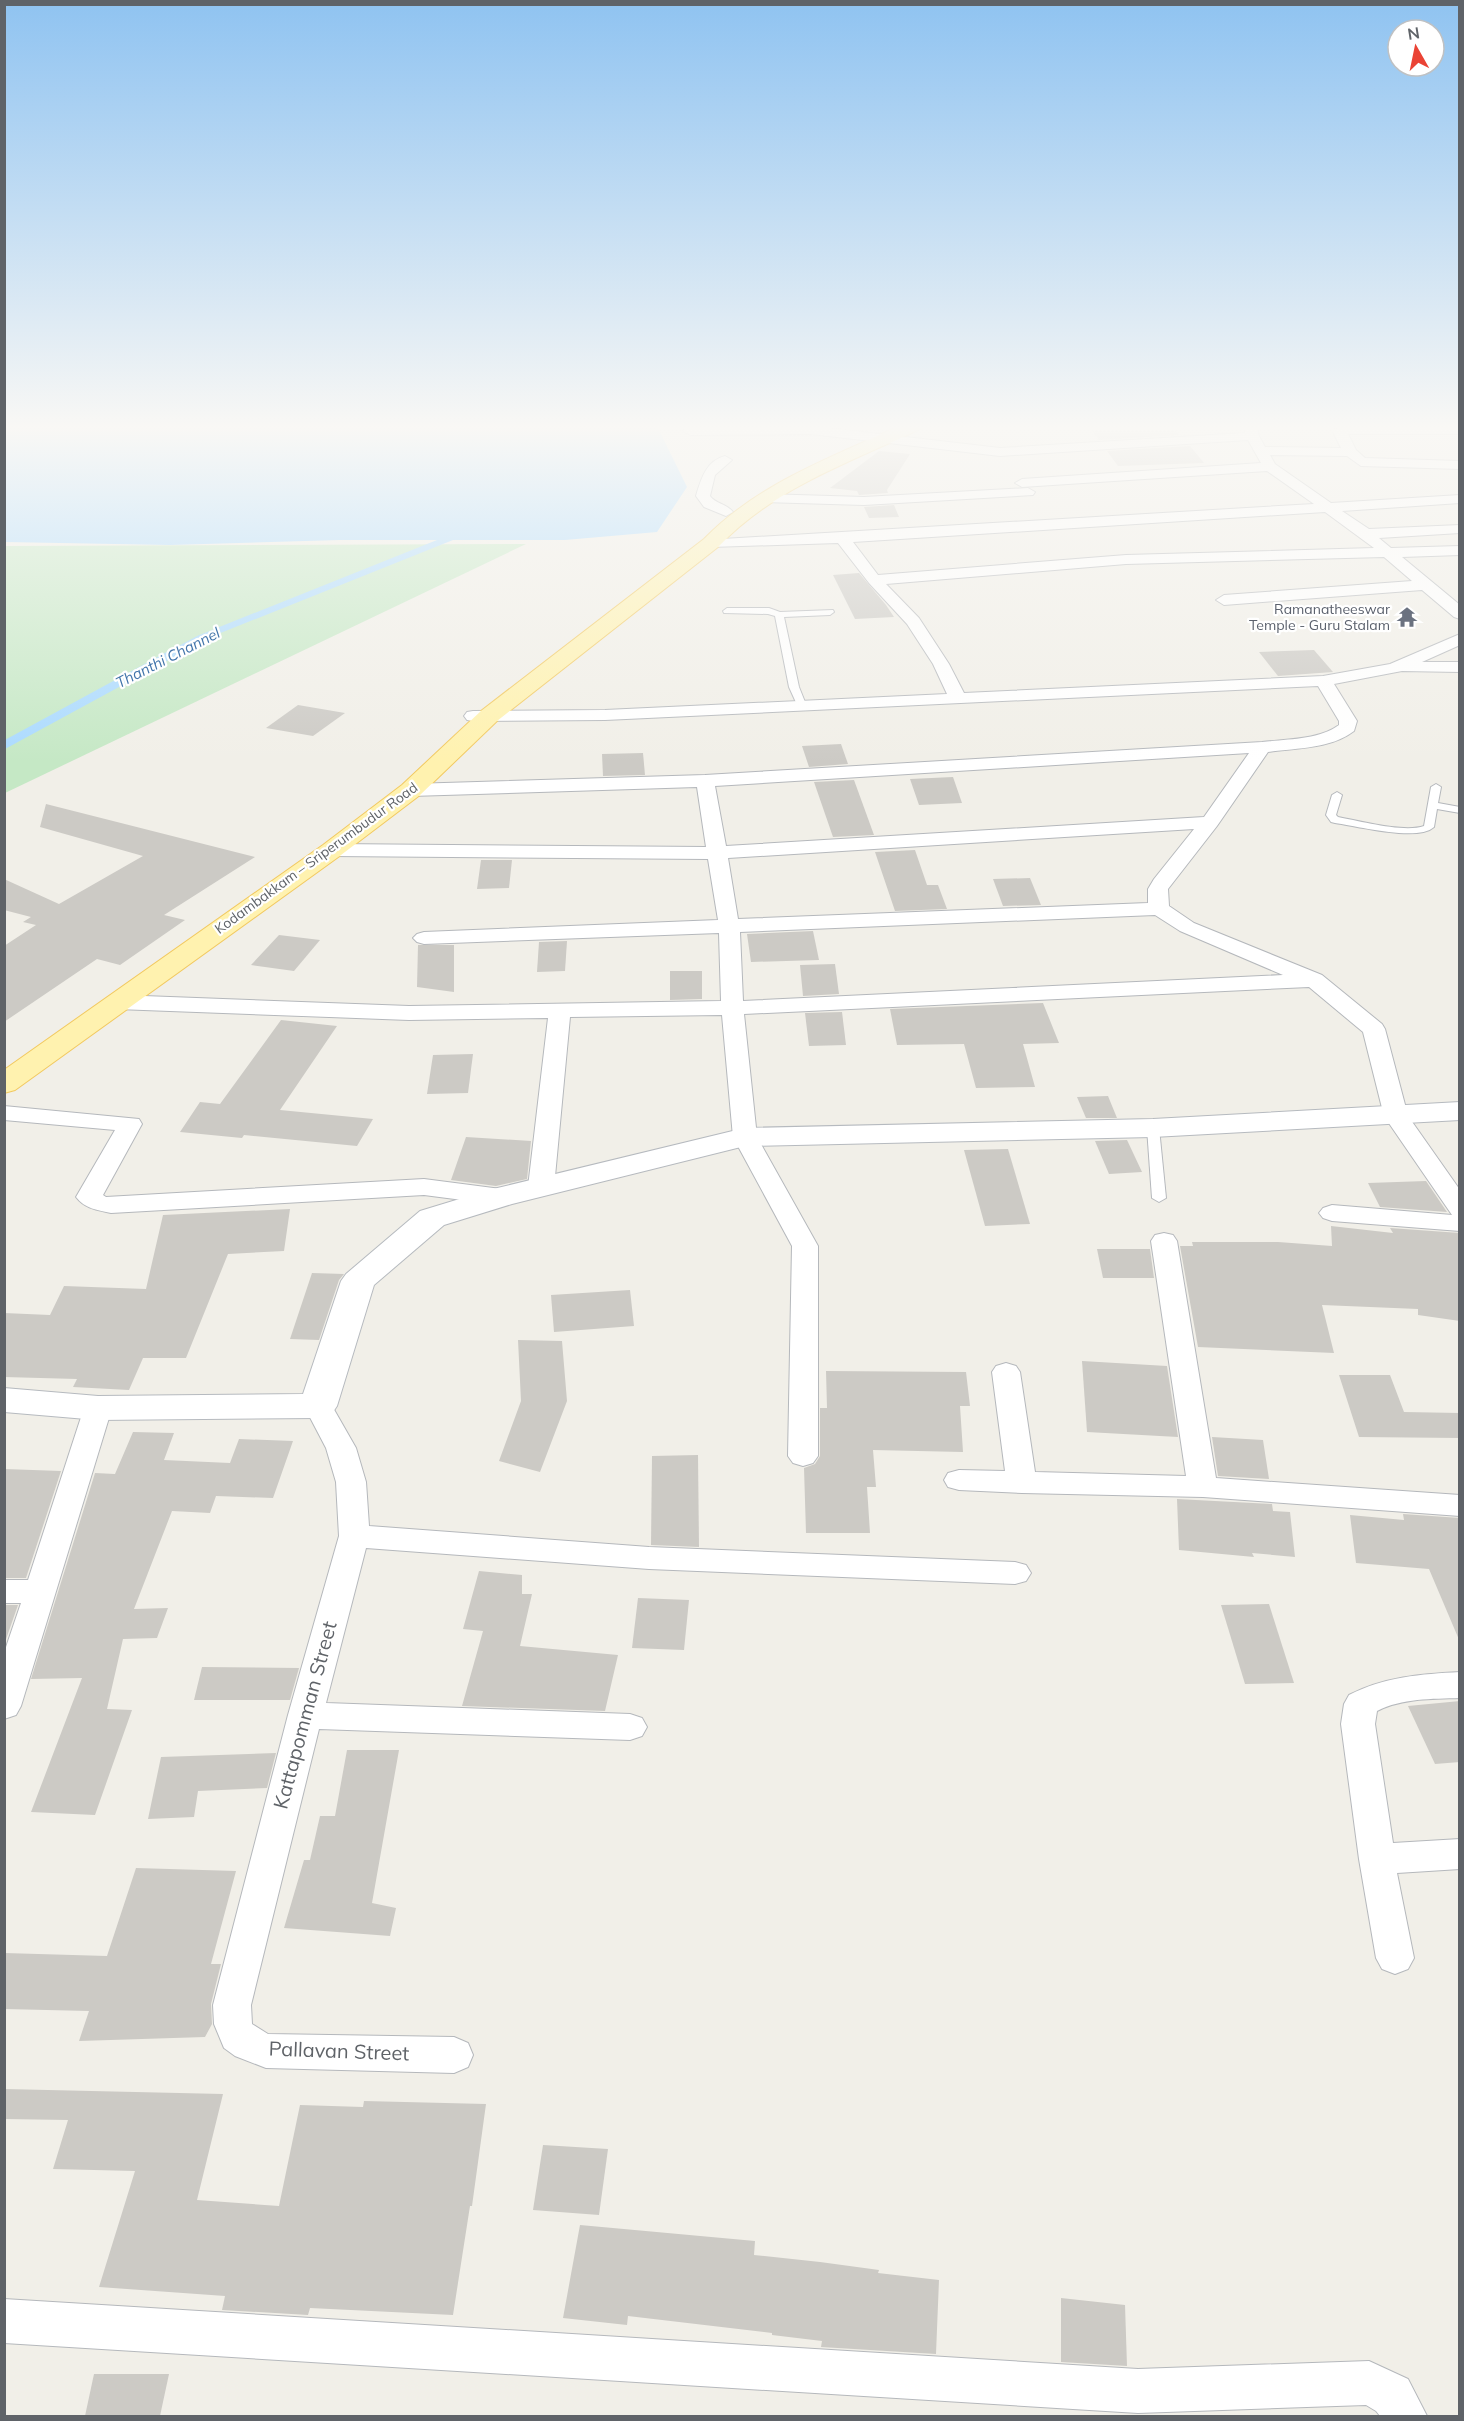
<svg xmlns="http://www.w3.org/2000/svg" width="1464" height="2421" font-family="Mulish,sans-serif">
	<style>
		.green { fill: #c5e8c5 }
		.water { fill: #aadaff }
		.lines { fill: none; stroke-linecap: round; stroke-linejoin: round }
		.stream-far1 { stroke: #aadaff; stroke-width: 6 }
		.stream { stroke: #aadaff; stroke-width: 8 }
		.building { fill: #cccac5 }
		.lane-casing { stroke: #b5b8bc; stroke-width: 2 }
		.street-casing { stroke: #b5b8bc; stroke-width: 2 }
		.secondary-casing { stroke: #b6babf; stroke-width: 2 }
		.primary-casing { stroke: #f2c960; stroke-width: 2 }
		.lane { fill: #fff; fill-rule: evenodd }
		.street { fill: #fff; fill-rule: evenodd }
		.secondary { fill: #fff; fill-rule: evenodd }
		.primary { fill: #fff2af; fill-rule: evenodd }
		.labels { text-anchor: middle; stroke-width: 4.5; stroke-linejoin: round; paint-order: stroke }
		.far-worship-label { font-size: 14px; fill: #5b616d; stroke: #fff; text-anchor: end }
		.far-street-label { font-size: 14px; fill: #5f6368; stroke: #fff }
		.far-water-label { font-size: 15px; font-style: italic; fill: #4174aa; stroke: #fff }
		.near-street-label { font-size: 20px; fill: #5f6368; stroke: #fff }
	</style>
	<rect width="100%" height="100%" fill="#f1efe8"/>
	<polygon class="green" points="526,544 5,793 5,546"/>
	<polygon class="water" points="5,424 656,424 687,487 657,532 565,540 339,540 170,545 5,542"/>
	<g class="lines">
		<polyline class="stream-far1" points="172,653 200,638 455,536"/>
		<polyline class="stream" points="4,745 175,652"/>
	</g>
	<g class="building">
		<polygon points="1092,431 1176,431 1179,435 1099,440"/>
		<polygon points="1190,446 1204,463 1118,466 1107,451"/>
		<polygon points="879,451 910,454 887,490 888,493 859,495 857,491 830,488"/>
		<polygon points="894,505 899,517 869,518 864,507"/>
		<polygon points="859,573 886,605 894,617 855,619 833,575"/>
		<polygon points="1314,650 1333,672 1278,676 1259,652"/>
		<polygon points="298,705 345,713 313,736 266,728"/>
		<polygon points="841,744 848,764 809,767 802,746"/>
		<polygon points="643,753 645,775 603,776 602,754"/>
		<polygon points="953,777 962,803 919,805 910,779"/>
		<polygon points="854,780 874,835 833,837 814,782"/>
		<polygon points="46,804 255,857 164,915 185,920 120,965 97,959 4,1022 4,946 36,925 23,922 31,917 4,910 4,879 59,904 143,856 40,827"/>
		<polygon points="915,850 927,885 938,885 947,909 895,911 875,852"/>
		<polygon points="481,860 512,860 509,888 477,889"/>
		<polygon points="1030,878 1041,905 1003,906 993,879"/>
		<polygon points="813,931 819,960 751,962 747,934"/>
		<polygon points="279,935 320,940 294,971 251,965"/>
		<polygon points="567,941 565,971 537,972 539,942"/>
		<polygon points="418,945 454,945 454,992 417,987"/>
		<polygon points="835,964 839,994 803,996 800,965"/>
		<polygon points="670,971 702,971 702,999 670,1000"/>
		<polygon points="1043,1003 1059,1043 1023,1044 1035,1087 976,1088 964,1044 897,1045 890,1009"/>
		<polygon points="842,1012 846,1045 809,1046 805,1013"/>
		<polygon points="281,1020 337,1026 280,1110 373,1119 357,1146 244,1135 242,1138 180,1132 200,1102 220,1104"/>
		<polygon points="473,1054 468,1093 427,1094 433,1055"/>
		<polygon points="1108,1096 1117,1118 1086,1118 1077,1097"/>
		<polygon points="466,1137 531,1141 527,1179 496,1186 451,1180"/>
		<polygon points="1127,1140 1142,1172 1109,1174 1095,1141"/>
		<polygon points="1008,1149 1030,1224 985,1226 964,1150"/>
		<polygon points="1426,1181 1447,1212 1380,1207 1368,1183"/>
		<polygon points="290,1209 284,1251 228,1254 186,1358 143,1358 129,1390 73,1387 77,1379 4,1377 4,1313 50,1315 64,1286 146,1289 163,1215"/>
		<polygon points="1331,1226 1393,1233 1390,1228 1460,1233 1460,1321 1418,1315 1418,1309 1322,1305 1334,1353 1198,1347 1180,1246 1193,1246 1192,1242 1278,1242 1332,1246"/>
		<polygon points="1097,1249 1150,1249 1154,1278 1103,1278"/>
		<polygon points="312,1273 344,1274 339,1280 319,1340 290,1339"/>
		<polygon points="630,1290 634,1326 554,1332 551,1295"/>
		<polygon points="518,1340 562,1341 567,1401 540,1472 499,1461 521,1401"/>
		<polygon points="1082,1361 1167,1366 1178,1437 1087,1432"/>
		<polygon points="826,1371 966,1372 970,1406 960,1406 963,1452 873,1450 876,1487 867,1487 870,1533 806,1533 804,1468 815,1464 820,1456 820,1408 827,1408"/>
		<polygon points="1339,1375 1390,1375 1404,1412 1460,1413 1460,1438 1359,1437"/>
		<polygon points="133,1432 174,1433 164,1460 230,1463 239,1439 293,1441 273,1498 216,1496 210,1513 172,1511 134,1609 168,1608 157,1638 123,1639 107,1709 132,1710 95,1815 31,1812 82,1678 31,1679 95,1473 115,1474"/>
		<polygon points="1212,1437 1263,1440 1269,1479 1218,1476"/>
		<polygon points="698,1455 699,1547 651,1545 652,1456"/>
		<polygon points="4,1469 61,1471 26,1578 4,1578"/>
		<polygon points="1177,1499 1272,1504 1273,1511 1290,1512 1295,1557 1252,1553 1254,1557 1179,1550"/>
		<polygon points="1403,1514 1460,1518 1460,1642 1429,1569 1356,1563 1350,1515 1404,1520"/>
		<polygon points="479,1571 522,1575 522,1594 532,1594 520,1646 618,1655 605,1711 462,1706 483,1631 463,1629"/>
		<polygon points="638,1598 689,1600 684,1650 632,1648"/>
		<polygon points="1269,1604 1294,1683 1245,1684 1221,1605"/>
		<polygon points="4,1605 18,1605 4,1645"/>
		<polygon points="202,1667 299,1668 290,1700 194,1700"/>
		<polygon points="1460,1701 1460,1762 1435,1764 1408,1706"/>
		<polygon points="347,1750 399,1750 372,1903 396,1908 390,1936 284,1928 304,1860 310,1860 320,1816 335,1816"/>
		<polygon points="276,1753 267,1788 198,1791 194,1817 148,1819 161,1757"/>
		<polygon points="136,1868 236,1871 211,1964 221,1964 211,2004 212,2024 205,2037 79,2041 89,2011 4,2009 4,1953 107,1956"/>
		<polygon points="4,2089 223,2094 197,2200 279,2206 300,2105 363,2107 364,2101 486,2104 472,2206 470,2206 453,2315 310,2308 308,2315 222,2310 225,2296 99,2287 135,2171 53,2169 68,2120 4,2119"/>
		<polygon points="543,2145 608,2149 599,2215 533,2210"/>
		<polygon points="580,2225 755,2241 754,2255 820,2262 879,2270 878,2273 939,2280 936,2354 821,2347 822,2341 772,2335 772,2333 628,2316 627,2325 563,2318"/>
		<polygon points="1061,2298 1125,2305 1127,2366 1061,2362"/>
		<polygon points="94,2374 169,2374 160,2416 85,2416"/>
	</g>
	<g class="lines">
		<g class="lane-casing">
			<g id="lane">
				<polygon points="727,608 769,608 780,612 833,610 834,612 830,615 784,617 799,687 807,707 805,709 799,709 789,687 775,616 768,614 724,613 723,611"/>
				<path d="M 1436,784 L 1441,787 L 1438,803 L 1460,807 L 1460,813 L 1437,809 L 1434,827 C 1418,842 1357,826 1335,823 L 1331,822 L 1326,815 L 1332,795 L 1337,792 L 1342,795 L 1336,815 L 1338,817 C 1360,821 1404,833 1424,826 L 1431,787 Z"/>
				<polygon points="1153,1124 1159,1128 1166,1198 1159,1202 1152,1198 1147,1128"/>
			</g>
		</g>
		<g class="street-casing">
			<g id="street">
				<path d="M 1244,424 L 1256,424 L 1259,436 L 1265,447 L 1341,448 L 1333,432 L 1335,429 L 1350,426 L 1460,426 L 1460,434 L 1348,434 L 1356,450 L 1365,458 L 1460,461 L 1460,469 L 1361,466 L 1347,456 L 1270,455 L 1275,464 L 1331,503 L 1460,495 L 1460,503 L 1342,511 L 1369,529 L 1460,525 L 1460,533 L 1379,538 L 1391,548 L 1460,546 L 1460,555 L 1402,557 L 1460,605 L 1460,619 L 1454,617 L 1422,590 L 1224,605 L 1216,600 L 1224,595 L 1412,581 L 1384,557 L 1126,564 L 886,584 L 919,618 L 949,664 L 964,693 L 1323,676 L 1390,664 L 1460,634 L 1460,645 L 1422,662 L 1460,662 L 1460,672 L 1402,671 L 1334,684 L 1357,721 L 1354,731 C 1331,749 1296,748 1268,752 L 1217,826 L 1168,889 L 1169,906 L 1194,923 L 1322,975 L 1382,1024 L 1385,1029 L 1408,1116 L 1460,1190 L 1460,1231 L 1332,1221 L 1323,1218 L 1319,1213 L 1323,1208 L 1332,1205 L 1452,1215 L 1384,1116 L 1363,1032 L 1309,987 L 744,1014 L 757,1137 L 818,1246 L 818,1456 L 813,1463 L 803,1466 L 793,1463 L 788,1456 L 792,1246 L 733,1137 L 722,1015 L 570,1017 L 554,1187 L 550,1192 L 541,1195 L 532,1192 L 528,1187 L 548,1018 L 409,1020 L 117,1009 L 109,1007 L 106,1002 L 109,997 L 117,995 L 409,1006 L 721,1001 L 719,933 L 424,944 L 417,942 L 413,938 L 417,934 L 424,932 L 718,920 L 708,859 L 332,856 L 325,854 L 322,850 L 325,846 L 332,844 L 706,847 L 697,787 L 411,796 L 404,794 L 402,790 L 404,786 L 411,784 L 705,775 L 1262,742 C 1286,739 1319,740 1339,725 L 1339,721 L 1318,686 L 605,720 L 473,721 L 467,720 L 464,716 L 467,712 L 473,711 L 605,710 L 947,694 L 933,664 L 907,624 L 869,583 L 838,543 L 711,547 L 706,546 L 704,543 L 706,540 L 1314,504 L 1267,471 L 1022,487 L 1015,483 L 1022,479 L 1261,463 L 1248,440 L 1000,456 L 811,434 L 690,435 L 683,431 L 685,428 L 811,426 L 1000,448 L 1245,433 ZM 1325,512 L 1374,548 L 1126,555 L 878,575 L 853,542 ZM 1249,753 L 1204,817 L 726,846 L 715,786 ZM 1194,829 L 1154,879 L 1148,889 L 1148,903 L 738,919 L 728,858 ZM 1155,915 L 1180,931 L 1283,975 L 743,1001 L 740,932 Z"/>
				<path d="M 725,456 L 732,460 L 715,475 L 710,496 C 716,504 727,504 733,512 L 726,516 L 704,507 L 696,496 C 701,479 706,461 725,456 Z"/>
				<polygon points="1028,488 1035,492 1033,495 864,505 763,502 756,498 763,494 864,497"/>
				<path d="M 4,1106 L 139,1119 L 142,1124 L 103,1195 L 106,1197 L 424,1179 L 501,1189 L 510,1192 L 514,1197 L 510,1202 L 501,1205 L 424,1195 L 111,1213 C 98,1210 85,1209 76,1197 L 115,1130 L 4,1120 Z"/>
				<polygon points="1164,1233 1173,1235 1177,1241 1216,1478 1460,1495 1460,1516 1203,1497 1022,1493 959,1490 948,1487 944,1480 948,1473 959,1470 1005,1471 992,1372 996,1366 1006,1363 1016,1366 1020,1372 1035,1472 1186,1476 1151,1241 1155,1235"/>
				<polygon points="318,1397 328,1399 356,1448 366,1482 369,1526 649,1547 1015,1562 1026,1565 1031,1573 1026,1581 1015,1584 649,1569 366,1548 326,1703 630,1714 642,1718 647,1727 642,1736 630,1740 319,1729 251,2005 252,2024 268,2034 454,2037 468,2043 473,2055 468,2067 454,2073 266,2068 235,2056 224,2048 214,2024 213,2005 288,1715 339,1536 336,1482 326,1448 304,1406 308,1399"/>
				<polygon points="98,1399 108,1401 112,1408 21,1706 16,1715 4,1719 4,1653 21,1603 4,1603 4,1580 28,1580 84,1408 88,1401"/>
				<path d="M 1460,1672 L 1460,1698 C 1432,1699 1402,1698 1377,1711 L 1375,1724 L 1393,1843 L 1460,1839 L 1460,1869 L 1397,1873 L 1414,1958 L 1408,1969 L 1395,1974 L 1382,1969 L 1376,1958 L 1359,1859 L 1341,1724 L 1344,1704 L 1349,1695 C 1384,1677 1421,1674 1460,1672 Z"/>
				<polygon points="4,2299 1138,2369 1369,2361 1408,2379 1427,2416 1380,2416 1376,2411 1366,2405 1138,2413 4,2343"/>
			</g>
		</g>
		<g class="secondary-casing">
			<polygon id="secondary" points="1460,1102 1460,1120 1153,1137 745,1146 512,1204 444,1225 374,1285 337,1406 331,1415 318,1418 98,1420 4,1412 4,1388 98,1396 303,1394 341,1281 346,1274 420,1211 489,1190 745,1128 1153,1119"/>
		</g>
		<g class="primary-casing">
			<path id="primary" d="M 903,424 L 924,424 L 922,428 C 849,463 775,487 718,547 L 497,721 L 420,795 L 341,855 L 15,1090 L 4,1093 L 4,1070 L 323,845 L 402,785 L 481,711 L 704,539 C 761,481 832,458 903,424 Z"/>
		</g>
		<use href="#lane" class="lane"/>
		<use href="#street" class="street"/>
		<use href="#secondary" class="secondary"/>
		<use href="#primary" class="primary"/>
	</g>
	<linearGradient id="sky" x2="0" y2="1"><stop stop-color="#8fc3f1"/><stop offset="0.56" stop-color="#f9f8f5"/><stop offset="1" stop-color="#f9f8f5" stop-opacity="0"/></linearGradient>
	<rect width="1464" height="763" fill="url(#sky)"/>
	<defs>
		<g id="temple-bare" transform="scale(1.62)"><path d="M0-6L5-2H3V0L6.5 2.5H4V6H1.5V3h-3V6H-4V2.5H-6.5L-3 0V-2H-5Z" fill="#6b7280" stroke="#fff" stroke-width="2.5" paint-order="stroke"/></g>
	</defs>
	<g fill-rule="evenodd">
		<use href="#temple-bare" x="1407" y="617"/>
	</g>
	<g class="labels">
		<g class="far-worship-label">
			<text x="1390" y="614">Ramanatheeswar<tspan x="1390" dy="16">Temple - Guru Stalam</tspan></text>
		</g>
		<g class="far-street-label">
			<text transform="translate(316 858) rotate(-36)" y="5">Kodambakkam – Sriperumbudur Road</text>
		</g>
		<g class="far-water-label">
			<text transform="translate(168 658) rotate(-27)" y="5">Thanthi Channel</text>
		</g>
		<g class="near-street-label">
			<text transform="translate(305 1715) rotate(-75)" y="7">Kattapomman Street</text>
			<text transform="translate(339 2051) rotate(2)" y="7">Pallavan Street</text>
		</g>
	</g>
	<rect width="1464" height="2421" fill="none" stroke="#5f6368" stroke-width="12"/>
	<g transform="translate(1416 48) rotate(351)"><circle r="28" fill="#ffffff" stroke="#bfc1c3" stroke-width="1.5"/>
	<path d="M0-4.5L10 22L0 15L-10 22Z" fill="#ea4335"/>
	<text y="-9" font-size="16" font-weight="bold" text-anchor="middle" fill="#5f6368">N</text>
	</g>
</svg>
